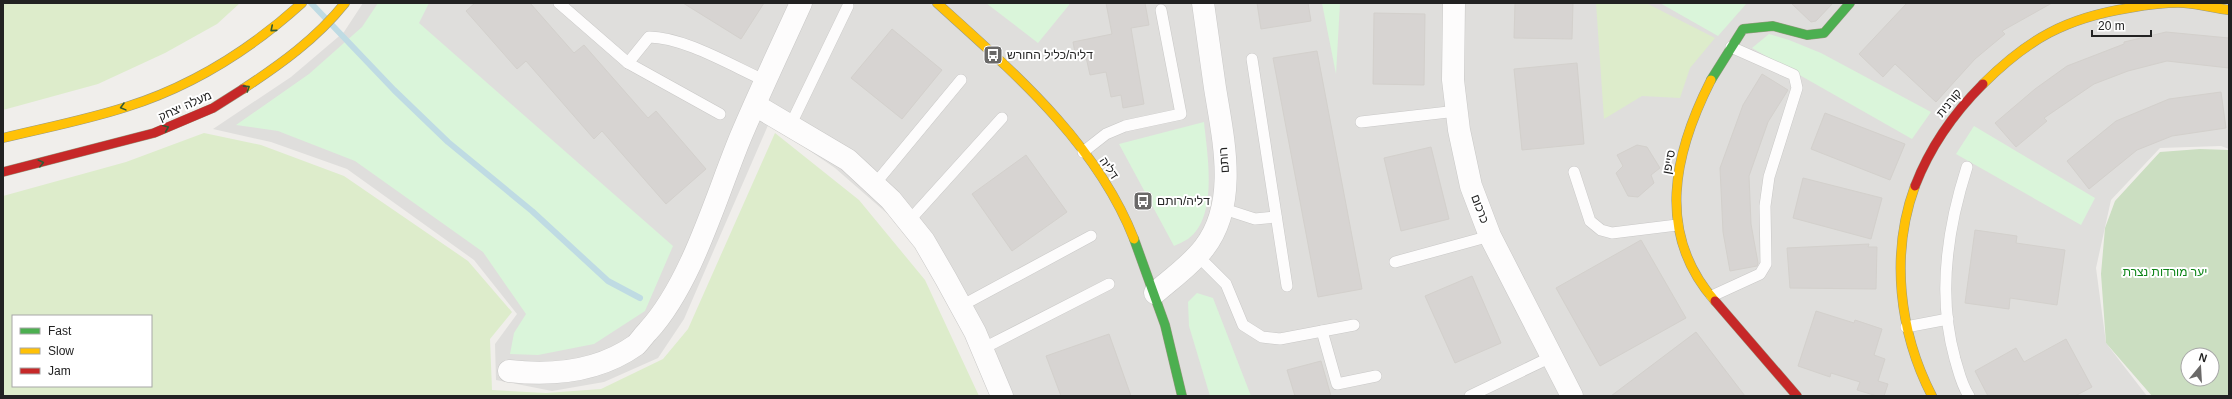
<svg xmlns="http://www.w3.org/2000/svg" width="2232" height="399" font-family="Helvetica,Heebo,sans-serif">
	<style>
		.residential { fill: #dfdedc }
		.grass { fill: #ddeccb; fill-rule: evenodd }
		.forest { fill: #cbdec1; fill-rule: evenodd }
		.park { fill: #daf5da }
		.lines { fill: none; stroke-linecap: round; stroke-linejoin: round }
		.stream { stroke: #bfdbe3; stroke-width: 6 }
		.building { fill: #d7d4d2; stroke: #d3d0cc }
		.lane-casing { stroke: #c9c8c7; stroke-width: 12 }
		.street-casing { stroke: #c9c8c7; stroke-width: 23 }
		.fast-casing { stroke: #999a82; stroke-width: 10 }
		.slow-casing { stroke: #999a82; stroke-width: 10 }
		.jam-casing { stroke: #999a82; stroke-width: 10 }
		.lane { stroke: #fdfcfc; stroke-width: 11 }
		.street { stroke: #fdfcfc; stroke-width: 22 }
		.fast { stroke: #4caf50; stroke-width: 9 }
		.slow { stroke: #ffc107; stroke-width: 9 }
		.jam { stroke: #c62828; stroke-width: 9 }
		.oneway { stroke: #335a34 }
		.labels { text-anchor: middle; stroke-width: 4; stroke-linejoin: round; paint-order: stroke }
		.poi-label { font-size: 12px; fill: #222; stroke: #fff; text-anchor: start }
		.street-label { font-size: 12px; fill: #222; stroke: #fff }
		.park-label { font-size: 12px; fill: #0c8416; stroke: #fff }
	</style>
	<rect width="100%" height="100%" fill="#f0eeeb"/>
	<polygon class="residential" points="363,3 2229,3 2229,149 2221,146 2160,148 2111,200 2096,268 2106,343 2147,396 994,396 967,336 913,236 835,168 769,123 684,319 658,358 604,382 552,391 496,380 495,344 517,314 474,260 347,169 271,142 213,129 291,77 344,32"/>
	<g class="grass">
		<polygon points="3,3 240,3 217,24 165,53 98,84 3,110"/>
		<polygon points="1596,3 1646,3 1715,38 1690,68 1680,98 1642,96 1604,119"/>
		<path d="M 204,133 L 261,145 L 344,176 L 468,261 L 512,312 L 490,339 L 492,390 L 546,393 L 601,389 L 663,359 L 688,329 L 775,133 L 859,200 L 925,280 L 979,396 L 3,396 L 3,196 L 126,162 ZM 13,316 L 151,316 L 151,386 L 13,386 Z"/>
	</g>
	<path class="forest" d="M 2200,149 L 2229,150 L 2229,396 L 2152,396 L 2106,343 L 2101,274 L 2105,228 L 2115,201 L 2160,152 ZM 2188,355 L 2212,355 L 2212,379 L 2188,379 Z"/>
	<g class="park">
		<polygon points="378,3 429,3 419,23 673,246 645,311 594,344 538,355 510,354 514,333 526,314 483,252 355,161 278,131 236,125 309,74 362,27"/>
		<polygon points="986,3 1069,3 1069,5 1038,43"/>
		<polygon points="1322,3 1340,3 1336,74"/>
		<polygon points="1660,3 1747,3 1718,36"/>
		<polygon points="1769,34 1789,40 1821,53 1931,112 1912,139 1752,48"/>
		<path d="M 1204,122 C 1207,153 1219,217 1188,239 C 1183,242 1178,244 1174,246 L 1119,144 Z"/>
		<polygon points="1974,126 2095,198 2081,225 1956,154"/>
		<polygon points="1197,293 1213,298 1251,396 1210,396 1189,326 1188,302"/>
	</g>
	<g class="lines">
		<polyline class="stream" points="311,3 394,90 448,142 532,211 608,281 640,298"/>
	</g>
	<g class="building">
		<polygon points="475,3 530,3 574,53 584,45 648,118 656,111 706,169 666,204 602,131 594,139 526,61 517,69 466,11"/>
		<polygon points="683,3 764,3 741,39"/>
		<polygon points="1106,3 1145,3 1149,25 1131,28 1144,104 1123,108 1121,95 1111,97 1106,72 1090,75 1086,57 1076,58 1073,42 1112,34"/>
		<polygon points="1257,3 1308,3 1311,21 1261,29"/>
		<polygon points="1515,3 1573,3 1572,39 1514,38"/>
		<polygon points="1791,3 1833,3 1816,21 1811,22"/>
		<polygon points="1907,3 2052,3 2002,31 2005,34 1975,59 1936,102 1895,64 1883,77 1859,54"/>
		<polygon points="1374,13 1425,14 1424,85 1373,84"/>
		<polygon points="892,29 942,70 902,119 851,78"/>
		<polygon points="2166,32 2229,38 2229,68 2167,61 2128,71 2094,84 2044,118 2047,121 2016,147 1995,123 2035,89 2067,66 2124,44 2124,42"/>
		<polygon points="1317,51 1362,289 1318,297 1273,58"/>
		<polygon points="1577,63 1584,144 1522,150 1514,69"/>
		<polygon points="1762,74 1788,90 1768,122 1749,176 1751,224 1758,263 1757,266 1730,271 1723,232 1720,168 1743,105"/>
		<polygon points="2221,92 2226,128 2172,136 2137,150 2089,189 2067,161 2116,121 2169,99"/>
		<polygon points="1825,113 1905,144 1890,180 1811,149"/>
		<polygon points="1637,145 1647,147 1660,168 1651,175 1654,183 1638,197 1628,196 1616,173 1623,166 1617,155"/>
		<polygon points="1431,147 1449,219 1401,231 1384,158"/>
		<polygon points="1026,155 1067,212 1012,251 972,194"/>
		<polygon points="1803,178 1882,198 1871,239 1793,218"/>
		<polygon points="1975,230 2017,236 2016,243 2065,250 2057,305 2010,298 2009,309 1965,303"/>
		<polygon points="1641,240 1686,318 1600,366 1556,288"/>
		<polygon points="1869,244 1868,247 1877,247 1876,289 1790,288 1787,248"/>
		<polygon points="1472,276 1501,343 1455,363 1425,296"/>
		<polygon points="1816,311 1854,323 1855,320 1882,329 1874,355 1885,359 1878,381 1888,384 1884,396 1877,396 1857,390 1860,382 1831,373 1830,377 1798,366"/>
		<polygon points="1696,332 1745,396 1611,396"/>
		<polygon points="1109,334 1131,396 1061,396 1046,356"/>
		<polygon points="2066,339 2092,387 2075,396 1988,396 1975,371 2016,348 2024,362"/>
		<polygon points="1321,361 1331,396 1295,396 1287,370"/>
	</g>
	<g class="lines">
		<g class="lane-casing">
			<g id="lane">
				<polyline points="559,3 628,63 720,114"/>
				<polyline points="1252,59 1287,286"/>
				<path d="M 628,63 L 649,37 C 684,37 734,67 766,81"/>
				<polyline points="1361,122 1457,111"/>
				<polyline points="790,126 848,6"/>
				<polyline points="1083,152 1106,134 1125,126 1181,114 1161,10"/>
				<path d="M 1967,167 C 1947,229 1937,295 1955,359 C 1959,372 1961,384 1969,396"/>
				<polyline points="1574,172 1590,221 1601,230 1612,233 1677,225"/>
				<polyline points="874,185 961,80"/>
				<polyline points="1221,208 1255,219 1276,217"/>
				<polyline points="908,222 1002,118"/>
				<polyline points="1197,255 1226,284 1243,325 1262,337 1280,339 1354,325"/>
				<polyline points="1395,262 1490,236"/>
				<polyline points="1712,296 1760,274 1766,264 1765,206 1769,177 1797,88 1794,75 1731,47"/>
				<polyline points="961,306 1091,236"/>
				<polyline points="1906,327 1948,319"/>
				<polyline points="1322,331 1337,384 1376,376"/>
				<polyline points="982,349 1109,284"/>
				<polyline points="1470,396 1551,357"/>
			</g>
		</g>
		<g class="street-casing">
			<g id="street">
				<polyline points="1454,3 1453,80 1459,130 1471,186 1490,236 1572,396"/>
				<polyline points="755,105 848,160 891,200 924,241 946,279 975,332 1002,396"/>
				<path d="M 1155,293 C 1171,279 1191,265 1204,248 C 1239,203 1223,138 1215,88 C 1211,59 1207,31 1203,3"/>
				<path d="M 509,371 C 553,376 598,372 636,345 C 640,341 644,335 648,331 C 692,283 716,196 741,136 C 760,91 781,47 801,3"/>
			</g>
		</g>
		<g class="fast-casing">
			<g id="fast">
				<polyline points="1711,80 1743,29 1773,26 1807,35 1824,33 1850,3"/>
				<polyline points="1134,239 1165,325 1182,396"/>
			</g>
		</g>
		<g class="slow-casing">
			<g id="slow">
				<path d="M 937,3 C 1012,71 1096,142 1134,239"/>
				<path d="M 1711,80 C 1674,153 1655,233 1715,301"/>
				<path d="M 1983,84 C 2028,39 2066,18 2129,8 C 2147,5 2166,2 2184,3 C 2199,4 2214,8 2229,10"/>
				<path d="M 243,89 C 281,64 316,39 345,3"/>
				<path d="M 3,138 C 44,128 86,120 126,107 C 193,86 250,50 302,3"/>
				<path d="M 1915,186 C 1890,254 1899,332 1932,396"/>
			</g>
		</g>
		<g class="jam-casing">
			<g id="jam">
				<polyline points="3,172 154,133 213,108 243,89"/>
				<path d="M 1915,186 C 1930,147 1954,113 1983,84"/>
				<polyline points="1715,301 1797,396"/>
			</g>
		</g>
		<use href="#lane" class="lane"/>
		<use href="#street" class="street"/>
		<use href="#fast" class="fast"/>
		<use href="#slow" class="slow"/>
		<use href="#jam" class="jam"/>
	</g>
	<defs><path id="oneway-chevron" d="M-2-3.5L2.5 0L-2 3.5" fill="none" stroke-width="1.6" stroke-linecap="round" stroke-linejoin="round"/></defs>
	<g class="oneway">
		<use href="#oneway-chevron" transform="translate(273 29) rotate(140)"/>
		<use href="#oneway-chevron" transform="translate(247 88) rotate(-33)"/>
		<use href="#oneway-chevron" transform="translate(123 107) rotate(165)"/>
		<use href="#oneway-chevron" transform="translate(166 128) rotate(-23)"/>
		<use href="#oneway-chevron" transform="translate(41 163) rotate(-14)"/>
	</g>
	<defs>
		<g id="bus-square" transform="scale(1)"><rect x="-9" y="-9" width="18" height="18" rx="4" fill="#6a6968" stroke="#fff"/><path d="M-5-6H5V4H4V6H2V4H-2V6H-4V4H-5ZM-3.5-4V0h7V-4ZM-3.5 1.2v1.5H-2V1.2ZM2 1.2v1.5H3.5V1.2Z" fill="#fff"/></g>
	</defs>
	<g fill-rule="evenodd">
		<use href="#bus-square" x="993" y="55"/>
		<use href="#bus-square" x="1143" y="201"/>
	</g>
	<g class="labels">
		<g class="poi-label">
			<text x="1007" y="59">דליה/כליל החורש</text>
			<text x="1157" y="205">דליה/רותם</text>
		</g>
		<g class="street-label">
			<text transform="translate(1949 103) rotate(-51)" y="4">קורנית</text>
			<text transform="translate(185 106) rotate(-24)" y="4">מעלה יצחק</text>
			<text transform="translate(1224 160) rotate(-94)" y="4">רותם</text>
			<text transform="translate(1669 162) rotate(-79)" y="4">סייפן</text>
			<text transform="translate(1109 168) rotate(56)" y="4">דליה</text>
			<text transform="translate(1480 209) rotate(69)" y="4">כרכום</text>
		</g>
		<g class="park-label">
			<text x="2165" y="276">יער מורדות נצרת</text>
		</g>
	</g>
	<rect width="2232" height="399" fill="none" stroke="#222222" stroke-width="8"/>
	<rect x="12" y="315" width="140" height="72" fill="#ffffff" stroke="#a7a7a7"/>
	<rect x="20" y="328" width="20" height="6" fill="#4caf50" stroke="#a7a7a7"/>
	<text x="48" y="335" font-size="12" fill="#222222">Fast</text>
	<rect x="20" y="348" width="20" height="6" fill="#ffc107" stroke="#a7a7a7"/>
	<text x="48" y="355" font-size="12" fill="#222222">Slow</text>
	<rect x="20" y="368" width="20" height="6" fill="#c62828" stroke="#a7a7a7"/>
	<text x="48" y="375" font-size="12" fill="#222222">Jam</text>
	<g transform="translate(2200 367) rotate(18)"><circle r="19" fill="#ffffff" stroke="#a7a7a7"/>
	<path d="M0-3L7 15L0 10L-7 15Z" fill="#6a6968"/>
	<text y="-6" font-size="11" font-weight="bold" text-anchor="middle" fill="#222222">N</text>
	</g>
	<path d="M2092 30v6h59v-6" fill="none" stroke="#222222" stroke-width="2"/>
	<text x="2098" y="30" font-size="12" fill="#222222" stroke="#ffffff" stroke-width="3" paint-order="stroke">20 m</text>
</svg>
